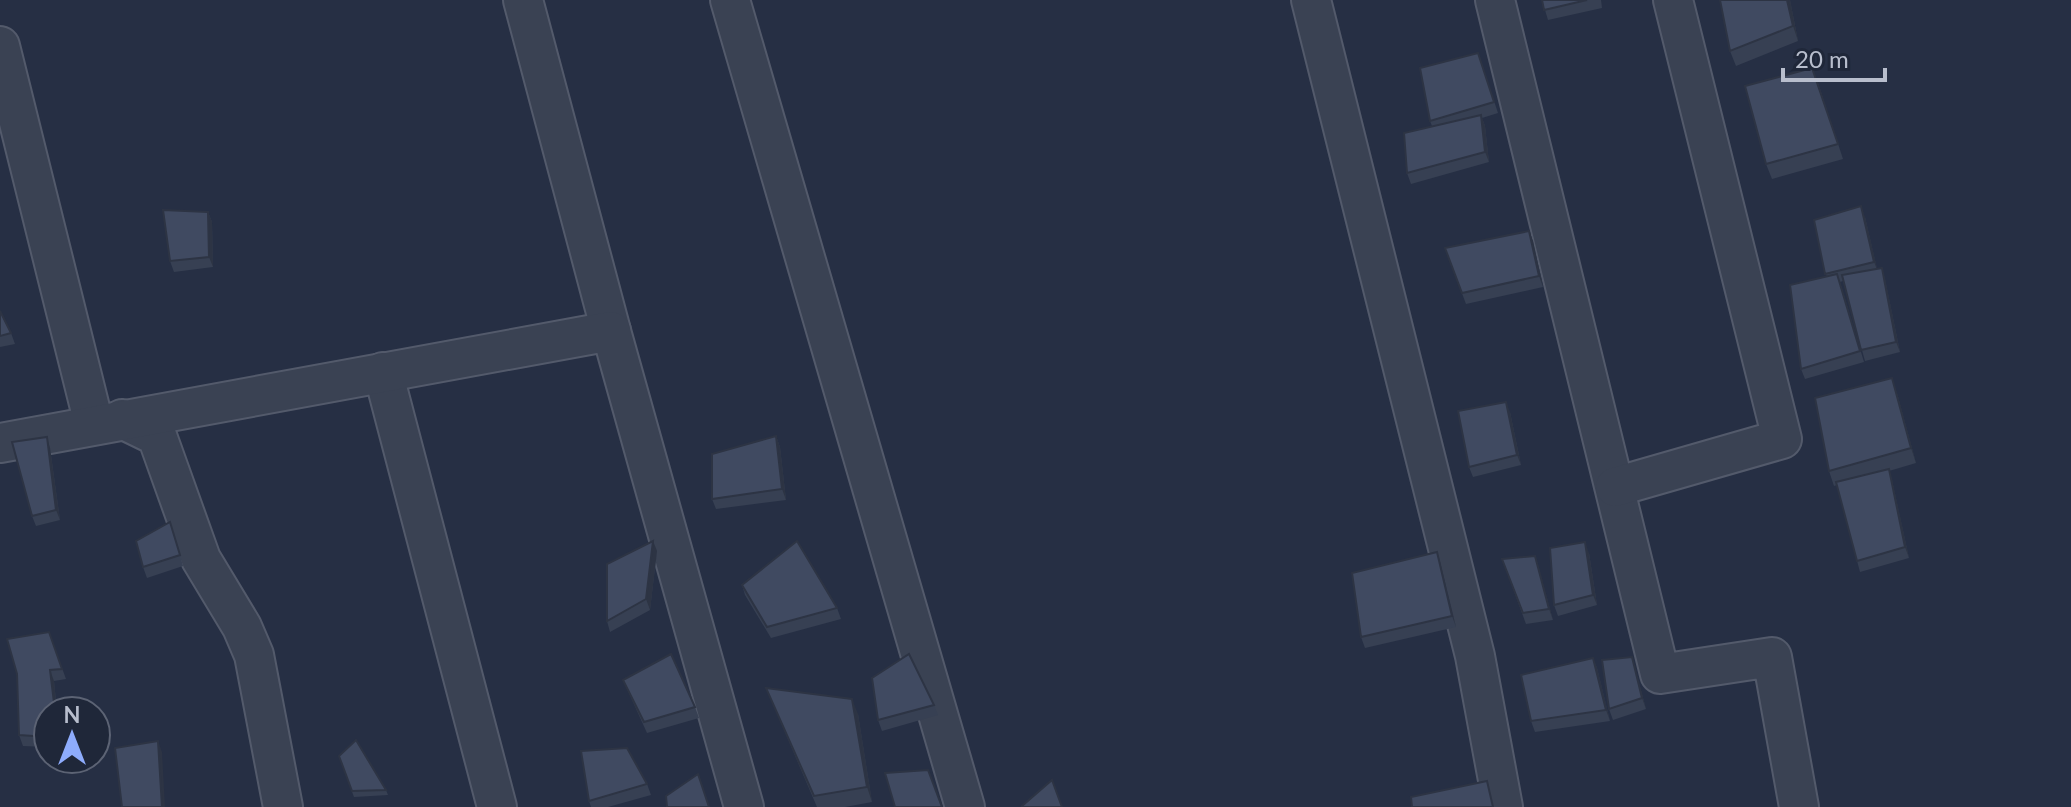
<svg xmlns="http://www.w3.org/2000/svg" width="2071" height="807" font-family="Lato,sans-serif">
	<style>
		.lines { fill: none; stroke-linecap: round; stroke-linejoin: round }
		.minor-casing { stroke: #535a6b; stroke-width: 42 }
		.minor { stroke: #3a4253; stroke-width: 38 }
		.wall { fill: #374053 }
		.shaded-wall { fill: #2d3444 }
		.building { fill: #404a61; stroke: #2d3444; stroke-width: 2 }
	</style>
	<rect width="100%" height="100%" fill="#262f44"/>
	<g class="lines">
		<g class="minor-casing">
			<g id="minor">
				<polyline points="523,0 611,331"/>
				<polyline points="730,0 965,807"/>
				<polyline points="1311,0 1475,656 1503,807"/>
				<polyline points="1495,0 1660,674 1772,657 1799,807"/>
				<polyline points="0,46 94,424"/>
				<polyline points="383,372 497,807"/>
				<polyline points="122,419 157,436 201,559 242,627 254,655 283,807"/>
				<polyline points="0,443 611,331 744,807"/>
				<polyline points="1615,487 1782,439 1673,0"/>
			</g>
		</g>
		<use href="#minor" class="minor"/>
	</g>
	<g class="wall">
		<polygon points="1542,0 1601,0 1602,8 1548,20"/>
		<polygon points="1720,0 1790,0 1798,41 1736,66 1730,51"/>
		<polygon points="1478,53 1498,113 1482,118 1485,126 1489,162 1411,184 1407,173 1432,126 1430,121"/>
		<polygon points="1818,83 1843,159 1772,179 1766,164"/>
		<polygon points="208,212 212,222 213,267 174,272 170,261"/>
		<polygon points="1865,217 1877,269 1882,268 1885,279 1900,352 1865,361 1843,281 1840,282 1864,362 1805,379 1801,369 1827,276 1825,274"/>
		<polygon points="1529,231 1533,241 1543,287 1466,304 1445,248"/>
		<polygon points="0,311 11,333 15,344 0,347"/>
		<polygon points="1897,393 1916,463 1889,471 1892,480 1909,558 1860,572 1837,485 1834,486 1829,471"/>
		<polygon points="1510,412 1521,465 1473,477 1469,467"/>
		<polygon points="776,436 780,447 786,500 716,509 712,499"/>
		<polygon points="50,448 60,520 36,526 32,516"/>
		<polygon points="174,533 183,566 147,578 143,567"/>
		<polygon points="653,541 657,551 650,610 610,632 607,621"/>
		<polygon points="1437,552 1440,562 1456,627 1365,648 1361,637"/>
		<polygon points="1589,553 1597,605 1558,616 1554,605"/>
		<polygon points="1535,556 1553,620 1526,624 1502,559"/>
		<polygon points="742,585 837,608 841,619 771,638 745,595"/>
		<polygon points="49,632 66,679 54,681 57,711 48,711 48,747 23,746 19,735"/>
		<polygon points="1632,657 1646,709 1613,720 1609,709"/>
		<polygon points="1593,658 1597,668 1610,721 1535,732 1531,721"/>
		<polygon points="623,680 695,707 699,718 647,733"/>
		<polygon points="766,688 858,714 872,802 845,807 817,807"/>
		<polygon points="934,705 938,715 882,731 878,720"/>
		<polygon points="339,756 386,790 388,795 354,797"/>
		<polygon points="647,784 651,795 608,807 591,807 589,801"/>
	</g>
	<g class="shaded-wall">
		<polygon points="1787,0 1790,0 1798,41 1793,26"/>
		<polygon points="1481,115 1485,126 1489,162 1485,152"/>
		<polygon points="1861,206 1865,217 1878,272 1874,262"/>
		<polygon points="208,212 212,222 213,267 209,257"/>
		<polygon points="1529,231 1533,241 1543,287 1539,276"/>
		<polygon points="1882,268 1885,279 1900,352 1896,342"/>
		<polygon points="1892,378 1897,393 1916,463 1911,448"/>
		<polygon points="1506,402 1510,412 1521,465 1517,455"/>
		<polygon points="776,436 780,447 786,500 782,489"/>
		<polygon points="47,437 50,448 60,520 56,510"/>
		<polygon points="1889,469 1892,480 1909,558 1905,547"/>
		<polygon points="653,541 657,551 650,610 646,599"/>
		<polygon points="1585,542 1589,553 1597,605 1593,595"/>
		<polygon points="1437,552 1440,562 1456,627 1452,616"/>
		<polygon points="1535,556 1539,567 1553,620 1549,609"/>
		<polygon points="1632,657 1635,668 1646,709 1642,698"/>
		<polygon points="1593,658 1597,668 1610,721 1606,710"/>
		<polygon points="50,670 54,681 57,711 55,711"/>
		<polygon points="852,699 858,714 872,802 867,787"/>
		<polygon points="158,741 162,752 165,807 162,807"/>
	</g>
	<g class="building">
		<polygon points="1542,0 1587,0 1544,10"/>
		<polygon points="1720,0 1787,0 1793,26 1730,51"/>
		<polygon points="1478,53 1494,102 1430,121 1420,68"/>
		<polygon points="1812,68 1838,144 1766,164 1745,86"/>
		<polygon points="1481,115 1485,152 1407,173 1404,133"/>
		<polygon points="1861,206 1874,262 1825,274 1814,220"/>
		<polygon points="163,210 208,212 209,257 170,261"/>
		<polygon points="1529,231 1539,276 1462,293 1445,248"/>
		<polygon points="1882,268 1896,342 1861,350 1842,275"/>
		<polygon points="1837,274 1860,351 1801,369 1790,285"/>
		<polygon points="0,311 11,333 0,336"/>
		<polygon points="1892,378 1911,448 1829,471 1815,398"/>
		<polygon points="1506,402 1517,455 1469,467 1458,411"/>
		<polygon points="776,436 782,489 712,499 712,454"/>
		<polygon points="47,437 56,510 32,516 12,442"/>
		<polygon points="1889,469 1905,547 1857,561 1836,482"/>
		<polygon points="170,522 180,555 143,567 136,541"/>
		<polygon points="653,541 646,599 607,621 607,564"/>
		<polygon points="797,541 837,608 767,627 742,585"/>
		<polygon points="1585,542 1593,595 1554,605 1550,548"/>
		<polygon points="1437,552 1452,616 1361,637 1352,573"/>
		<polygon points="1535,556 1549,609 1523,613 1502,559"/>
		<polygon points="49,632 62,669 50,670 55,711 48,711 48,737 19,735 17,674 7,639"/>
		<polygon points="671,654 695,707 644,722 623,680"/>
		<polygon points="909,654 934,705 878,720 872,678"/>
		<polygon points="1632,657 1642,698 1609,709 1602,660"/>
		<polygon points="1593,658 1606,710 1531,721 1521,675"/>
		<polygon points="766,688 852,699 867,787 814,796"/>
		<polygon points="356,740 386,790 352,791 339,756"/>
		<polygon points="158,741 162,807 122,807 115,748"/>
		<polygon points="627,748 647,784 589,801 581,751"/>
		<polygon points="928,770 942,807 895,807 885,773"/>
		<polygon points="698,774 709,807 667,807 666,796"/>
		<polygon points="1052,780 1062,807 1022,807 1022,806"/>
		<polygon points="1487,781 1493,807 1412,807 1411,797"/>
	</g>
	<g transform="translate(72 735)"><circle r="38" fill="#1f2739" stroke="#5c6374" stroke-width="2"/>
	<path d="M0-6L14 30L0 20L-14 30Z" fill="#8eacfc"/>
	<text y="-12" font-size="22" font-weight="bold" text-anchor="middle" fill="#b8becd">N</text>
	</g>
	<path d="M1783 68v12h102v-12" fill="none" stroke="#b8becd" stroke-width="4"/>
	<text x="1795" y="68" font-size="24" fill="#b8becd" stroke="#1f2739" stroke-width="6" paint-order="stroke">20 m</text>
</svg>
